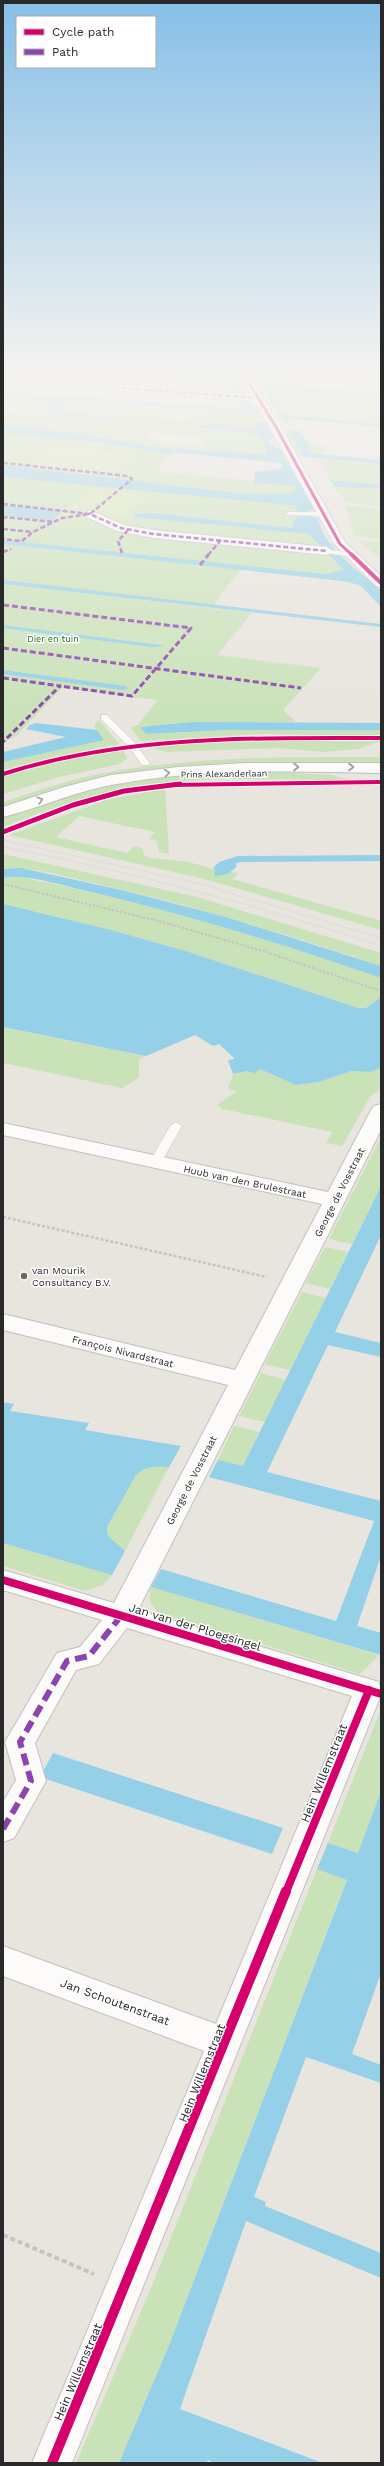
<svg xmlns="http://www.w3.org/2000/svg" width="384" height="2466" font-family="'Work Sans',sans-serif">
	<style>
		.green { fill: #c9e2b8; fill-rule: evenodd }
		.pitch { fill: #d4e7b5 }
		.water { fill: #94d0e8 }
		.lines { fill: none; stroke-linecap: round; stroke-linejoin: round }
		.lane-casing { stroke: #c2c0c0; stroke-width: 1 }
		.street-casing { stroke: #c2c0c0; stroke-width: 2 }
		.secondary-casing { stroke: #c2c0c0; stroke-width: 2 }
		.path-far3 { stroke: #c4c4c3; stroke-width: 1.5; stroke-dasharray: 1.5 1; stroke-linecap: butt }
		.path-far2 { stroke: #c4c4c3; stroke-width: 2; stroke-dasharray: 2.5 1.5; stroke-linecap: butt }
		.path-far1 { stroke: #c4c4c3; stroke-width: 2.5; stroke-dasharray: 3 2; stroke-linecap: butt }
		.path { stroke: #c4c4c3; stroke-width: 4; stroke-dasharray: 5 3; stroke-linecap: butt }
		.lane { fill: #fcfbfa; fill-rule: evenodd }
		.street { fill: #fcfbfa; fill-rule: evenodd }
		.secondary { fill: #fcfbfa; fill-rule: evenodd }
		.tram { stroke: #dddcde; stroke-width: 1 }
		.quiet-far2 { stroke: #8e44ad; stroke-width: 2.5; stroke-dasharray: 5 2.5; stroke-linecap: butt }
		.quiet-far1 { stroke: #8e44ad; stroke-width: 3; stroke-dasharray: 6 3; stroke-linecap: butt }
		.quiet { stroke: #8e44ad; stroke-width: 6; stroke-dasharray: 12 6; stroke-linecap: butt }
		.cycleway-far4-casing { stroke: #fff; stroke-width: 4.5 }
		.cycleway-far3-casing { stroke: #fff; stroke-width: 5.5 }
		.cycleway-far2-casing { stroke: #fff; stroke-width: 7 }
		.cycleway-far1-casing { stroke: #fff; stroke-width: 10 }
		.cycleway-casing { stroke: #fff; stroke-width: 12 }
		.cycleway-far4 { stroke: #d6006c; stroke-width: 3 }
		.cycleway-far3 { stroke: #d6006c; stroke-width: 4 }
		.cycleway-far2 { stroke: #d6006c; stroke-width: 5 }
		.cycleway-far1 { stroke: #d6006c; stroke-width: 8 }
		.cycleway { stroke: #d6006c; stroke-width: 10 }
		.oneway { stroke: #9d9c9c }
		.poi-dot { fill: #6c6a68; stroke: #fff; stroke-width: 1.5 }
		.labels { text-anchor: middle; stroke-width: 3; stroke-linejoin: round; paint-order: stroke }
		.far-park-label { font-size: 9px; fill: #28651b; stroke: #fff }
		.far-street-label { font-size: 9px; fill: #292929; stroke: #fff }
		.street-label { font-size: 10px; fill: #292929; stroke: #fff }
		.poi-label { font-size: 10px; fill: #292929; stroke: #fff; text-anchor: start }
		.near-street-label { font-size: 12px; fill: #292929; stroke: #fff }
	</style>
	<rect width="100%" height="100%" fill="#e8e4de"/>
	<g class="green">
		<polygon points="3,372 73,375 49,394 3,391"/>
		<polygon points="271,372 381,374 381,392 279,384"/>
		<polygon points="275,393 369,399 381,404 381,424 283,415"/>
		<path d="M 3,396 L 45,401 L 48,403 L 46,408 L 51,414 L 251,433 L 263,440 L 267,454 L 160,448 L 75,433 L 3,425 L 3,410 L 17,411 L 24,405 L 8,404 L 3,408 ZM 149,433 L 201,437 L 200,441 L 205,442 L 202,446 L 145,439 Z"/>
		<path d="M 74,399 L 259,414 L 262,422 L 259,422 L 255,430 L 225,428 L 225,425 L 215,423 L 201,426 L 73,413 L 63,410 L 62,405 ZM 160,409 L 178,411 L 177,413 L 192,414 L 188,419 L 164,417 L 167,413 L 157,413 Z"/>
		<path d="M 3,426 L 175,451 L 163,462 L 158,472 L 298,484 C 304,522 329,547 354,575 L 333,577 L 241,568 L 213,606 L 3,582 Z"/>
		<polygon points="291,429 305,429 301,431 311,445 330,447 323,454 310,453 309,450 312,448 299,431 298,449 308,459 301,458 284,431"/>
		<polygon points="318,459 381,464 381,485 330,480"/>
		<polygon points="352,486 381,488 381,506 345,502 335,487"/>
		<polygon points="345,505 381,509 381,539 355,536"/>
		<polygon points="357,541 381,542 381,558 380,558"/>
		<polygon points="3,584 252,613 217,655 321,668 283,710 296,722 192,722 140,727 146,734 227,730 381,730 381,736 262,734 141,741 130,727 138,725 158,700 62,688 17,735 3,743"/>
		<polygon points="99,720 119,744 56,756 3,770 3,762 104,740 94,726"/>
		<polygon points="241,741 381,741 358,749 324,752 279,748 166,752 146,746"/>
		<polygon points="122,749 127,758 120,764 59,777 3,794 3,777 68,759"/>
		<path d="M 381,757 L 381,764 L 238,765 L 64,787 L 3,808 L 3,802 C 35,791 66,781 99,774 C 191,756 288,757 381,757 Z"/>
		<path d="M 249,771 L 332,775 L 348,780 C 277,780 204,775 133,787 C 89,795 45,810 3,827 L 3,817 L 96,787 L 154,776 Z"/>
		<path d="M 165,789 L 169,854 L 159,852 L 157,841 L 149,839 L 155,832 L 79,816 L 56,837 L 127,853 L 134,846 L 142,848 L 145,856 C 156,860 168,859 180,861 C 196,863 210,867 224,875 L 227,872 L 239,873 L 232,879 L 381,921 L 381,930 L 205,879 L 9,835 L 109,799 Z"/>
		<path d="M 3,854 L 197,897 L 381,953 L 381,966 C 288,934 194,906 99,884 C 69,878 34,866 3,869 Z"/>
		<path d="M 19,877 C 142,901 262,936 381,978 L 381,997 L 366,1008 L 357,1008 L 189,952 L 111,930 L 3,904 L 3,878 Z"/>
		<polygon points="3,1027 6,1028 146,1056 139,1060 139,1078 122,1088 3,1063"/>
		<polygon points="381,1068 381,1089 370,1097 342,1146 326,1143 332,1132 223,1109 217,1105 237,1091 228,1089 233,1074 246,1071 255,1073 260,1069 296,1085 319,1082 351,1071 370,1072"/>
		<polygon points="381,1137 381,1186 352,1244 329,1239"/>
		<polygon points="325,1247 348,1252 330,1289 306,1283"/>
		<polygon points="302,1292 326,1298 290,1370 265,1364"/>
		<polygon points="261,1373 286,1380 265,1422 239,1416"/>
		<polygon points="234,1426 259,1432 243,1467 218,1460"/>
		<polygon points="153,1466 169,1467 125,1551 108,1536 107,1527 136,1475 142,1469"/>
		<polygon points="3,1543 112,1575 103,1585 85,1591 3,1566"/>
		<path d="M 151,1587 L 379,1655 L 360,1674 L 159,1613 C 150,1605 148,1600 151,1587 Z"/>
		<polygon points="381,1709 381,1791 358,1853 328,1843"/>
		<polygon points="317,1869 347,1879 170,2343 119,2463 76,2463 149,2293"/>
	</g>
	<g class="pitch">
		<polygon points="55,446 136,455 112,475 30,467"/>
		<polygon points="89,489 147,495 118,525 56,518"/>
	</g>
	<g class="water">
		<path d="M 41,372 L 221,382 L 222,372 L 233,372 L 259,414 L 74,399 L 61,407 L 65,411 L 73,413 L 201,426 L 215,423 L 225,425 L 225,428 L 255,430 L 257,422 L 264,422 L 273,436 L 268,443 L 280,449 L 314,509 L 308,511 L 311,516 L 318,518 C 324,548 359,571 381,590 L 381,607 L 360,585 L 342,581 L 3,544 L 3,540 L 325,574 L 344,570 L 309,534 L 145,518 L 135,517 L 134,514 L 152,513 L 291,528 L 296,518 L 303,516 L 300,511 L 295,509 L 298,506 L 3,477 L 3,465 L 235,493 L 281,494 L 294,492 L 296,489 L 295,486 L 254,483 L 255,472 L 280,469 L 283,468 L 281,463 L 182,453 L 168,454 L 105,443 L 3,433 L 3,425 L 75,433 L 160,448 L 267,454 L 263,440 L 251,433 L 158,423 L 56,415 L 51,414 L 46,408 L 48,403 L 45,401 L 3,396 L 3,391 L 242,409 L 240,395 L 231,387 Z"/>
		<polygon points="252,372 271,372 279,384 381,392 381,404 369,399 275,394 283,415 381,424 381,427 305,420 283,421"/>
		<polygon points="295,430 299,431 312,449 309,450 310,453 381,460 381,464 305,457 288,432"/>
		<polygon points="330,480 381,485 381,488 335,487"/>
		<polygon points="3,505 62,511 52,520 3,515"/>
		<polygon points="3,580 381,624 381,627 3,584"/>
		<polygon points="3,625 160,645 165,646 151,647 3,628"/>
		<polygon points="3,670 126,686 128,689 122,690 3,674"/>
		<polygon points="192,722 381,723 381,730 227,730 146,734 140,727"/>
		<polygon points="36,723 97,730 104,740 3,762 3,752 66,737 26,729 30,725"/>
		<path d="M 381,855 L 381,861 L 240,862 L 235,864 L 237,866 C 231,873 223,877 214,875 L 215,870 L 213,868 L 219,862 L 238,856 Z"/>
		<path d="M 21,868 L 126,891 L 226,917 L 381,966 L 381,978 C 284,944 187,915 87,891 C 64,886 26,873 3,878 L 3,869 Z"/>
		<polygon points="3,904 111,930 189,952 358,1008 366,1008 381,997 381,1068 370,1072 351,1071 319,1082 296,1085 260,1069 255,1073 246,1071 233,1074 228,1060 235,1059 219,1044 213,1046 195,1035 146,1056 3,1027"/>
		<polygon points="381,1186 381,1235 335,1332 381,1343 381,1357 328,1345 267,1472 381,1501 381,1556 357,1626 381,1633 381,1655 151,1587 161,1569 336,1621 374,1521 209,1477 218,1460 243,1466"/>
		<path d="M 3,1402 L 14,1404 L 10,1411 L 89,1423 L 85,1430 L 181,1446 L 169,1467 C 156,1466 146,1466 136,1475 L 107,1527 L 108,1536 L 125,1551 L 112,1575 L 3,1543 Z"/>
		<polygon points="53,1753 283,1828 272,1854 40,1777"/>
		<polygon points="381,1791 381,1973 352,2054 381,2065 381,2083 306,2057 254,2197 266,2202 265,2206 381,2253 381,2278 246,2221 180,2409 323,2463 214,2463 208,2460 206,2463 119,2463 170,2343 347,1880 317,1869 328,1843 358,1853"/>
	</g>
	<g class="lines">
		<g class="lane-casing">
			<g id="lane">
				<polygon points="289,512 322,512 326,514 322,516 287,515 285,514"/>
				<polygon points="324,549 351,553 355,555 351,557 327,553 324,553"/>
				<polygon points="101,715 107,715 135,743 150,763 148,765 142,765 129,747 101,719"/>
				<polygon points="176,1122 182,1126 162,1161 156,1165 152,1164 150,1161 170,1126"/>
			</g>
		</g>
		<g class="street-casing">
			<g id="street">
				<polygon points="237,372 247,372 281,427 345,542 381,576 381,587 376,586 334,544 255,401 121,391 116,388 121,385 251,394"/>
				<polygon points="90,510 124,525 153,530 327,547 333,551 327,555 153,538 117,531 86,517 84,514"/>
				<polygon points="381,1104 381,1130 138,1610 379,1682 381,1695 72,2463 32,2463 204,2051 3,1976 3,1946 216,2024 352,1696 127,1628 99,1664 76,1670 35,1743 46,1781 14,1838 3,1842 3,1802 16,1780 5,1742 57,1653 80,1647 102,1620 3,1590 3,1570 114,1603 228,1385 3,1330 3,1314 235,1370 322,1204 3,1135 3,1123 328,1192 371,1110 374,1106"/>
			</g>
		</g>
		<g class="secondary-casing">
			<path id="secondary" d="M 246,763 L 381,763 L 381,773 C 291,771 200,768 111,785 C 74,792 39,808 3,817 L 3,807 L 64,787 L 111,775 L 178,767 Z"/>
		</g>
		<g class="path-far3">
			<polyline points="11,549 22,541"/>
			<polyline points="119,557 122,553"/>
		</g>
		<polyline class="path-far2" points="3,884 163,922 266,952 381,991"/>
		<polyline class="path-far1" points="3,1217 267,1277"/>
		<polyline class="path" points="3,2235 94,2274"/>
		<use href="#lane" class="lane"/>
		<use href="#street" class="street"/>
		<use href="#secondary" class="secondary"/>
		<g class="tram">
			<polyline points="3,840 197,883 381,938"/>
			<path d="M 3,847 C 131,872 257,905 381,946"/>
		</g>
		<g class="quiet-far2">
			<polyline points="121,388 258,398"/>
			<polyline points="3,463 128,476 132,479 90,514 62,518 33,532 22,541 3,539"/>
			<polyline points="3,504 90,514 121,528 153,534 327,551"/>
			<polyline points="3,519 6,517 54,522"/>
			<polyline points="3,529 33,532"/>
			<polyline points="3,552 11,549"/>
			<polyline points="122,553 118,541 129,529"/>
			<polyline points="208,555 221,540"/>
		</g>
		<g class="quiet-far1">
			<polyline points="200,565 209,554"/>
			<polyline points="3,605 191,628 132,696 60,686"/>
			<polyline points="3,648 301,688"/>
			<polyline points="3,678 60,686 3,742"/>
		</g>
		<polyline class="quiet" points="3,1829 31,1781 20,1742 67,1661 89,1656 121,1616"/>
		<g class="cycleway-far4-casing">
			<polyline id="cycleway-far4" points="242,372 276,427 340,544 352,555"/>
		</g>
		<g class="cycleway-far3-casing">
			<g id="cycleway-far3">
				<polyline points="351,554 381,583"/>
				<path d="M 3,774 C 126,735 254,738 381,738"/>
				<polyline points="172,785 381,782"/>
			</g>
		</g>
		<g class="cycleway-far2-casing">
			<polyline id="cycleway-far2" points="3,832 73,805 124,791 180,784"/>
		</g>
		<g class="cycleway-far1-casing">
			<g id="cycleway-far1">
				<polyline points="3,1580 381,1694"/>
				<polyline points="286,1892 369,1690"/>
			</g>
		</g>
		<g class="cycleway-casing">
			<polyline id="cycleway" points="52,2463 286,1891"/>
		</g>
		<use href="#cycleway-far4" class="cycleway-far4"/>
		<use href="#cycleway-far3" class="cycleway-far3"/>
		<use href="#cycleway-far2" class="cycleway-far2"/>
		<use href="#cycleway-far1" class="cycleway-far1"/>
		<use href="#cycleway" class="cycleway"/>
	</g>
	<defs><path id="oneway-chevron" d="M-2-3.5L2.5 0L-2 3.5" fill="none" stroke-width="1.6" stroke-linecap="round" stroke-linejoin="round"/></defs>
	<g class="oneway">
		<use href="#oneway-chevron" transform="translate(296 767)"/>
		<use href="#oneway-chevron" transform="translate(351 767)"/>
		<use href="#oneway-chevron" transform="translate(167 773) rotate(-5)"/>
		<use href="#oneway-chevron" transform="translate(40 800) rotate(-17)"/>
	</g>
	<linearGradient id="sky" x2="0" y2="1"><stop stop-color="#86bfe8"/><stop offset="0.52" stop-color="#f5f3f0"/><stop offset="1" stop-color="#f5f3f0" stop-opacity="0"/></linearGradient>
	<rect width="384" height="718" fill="url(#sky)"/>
	<circle class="poi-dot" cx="24" cy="1276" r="4"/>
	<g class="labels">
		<g class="far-park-label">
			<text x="53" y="642">Dier en tuin</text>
		</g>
		<g class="far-street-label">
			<text transform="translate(224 774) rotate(-1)" y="3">Prins Alexanderlaan</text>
		</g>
		<g class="street-label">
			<text transform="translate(245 1181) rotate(12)" y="4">Huub van den Brulestraat</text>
			<text transform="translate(339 1192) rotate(-63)" y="4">George de Vosstraat</text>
			<text transform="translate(123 1351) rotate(14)" y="4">François Nivardstraat</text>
			<text transform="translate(191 1480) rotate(-63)" y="4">George de Vosstraat</text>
		</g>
		<g class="poi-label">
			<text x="32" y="1274">van Mourik<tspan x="32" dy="12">Consultancy B.V.</tspan></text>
		</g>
		<g class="near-street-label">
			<text transform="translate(195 1627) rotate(17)" y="4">Jan van der Ploegsingel</text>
			<text transform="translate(324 1773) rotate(-68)" y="4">Hein Willemstraat</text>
			<text transform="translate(115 2002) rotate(20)" y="4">Jan Schoutenstraat</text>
			<text transform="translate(202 2073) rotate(-68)" y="4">Hein Willemstraat</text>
			<text transform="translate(78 2372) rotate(-67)" y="4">Hein Willemstraat</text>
		</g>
	</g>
	<rect width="384" height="2466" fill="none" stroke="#292929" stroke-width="8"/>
	<rect x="16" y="16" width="140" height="52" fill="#ffffff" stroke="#a9a9a9"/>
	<rect x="24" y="29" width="20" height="6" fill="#d6006c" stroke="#a9a9a9"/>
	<text x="52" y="36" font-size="12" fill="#292929">Cycle path</text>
	<rect x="24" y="49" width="20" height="6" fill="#8e44ad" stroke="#a9a9a9"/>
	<text x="52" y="56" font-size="12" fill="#292929">Path</text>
</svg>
